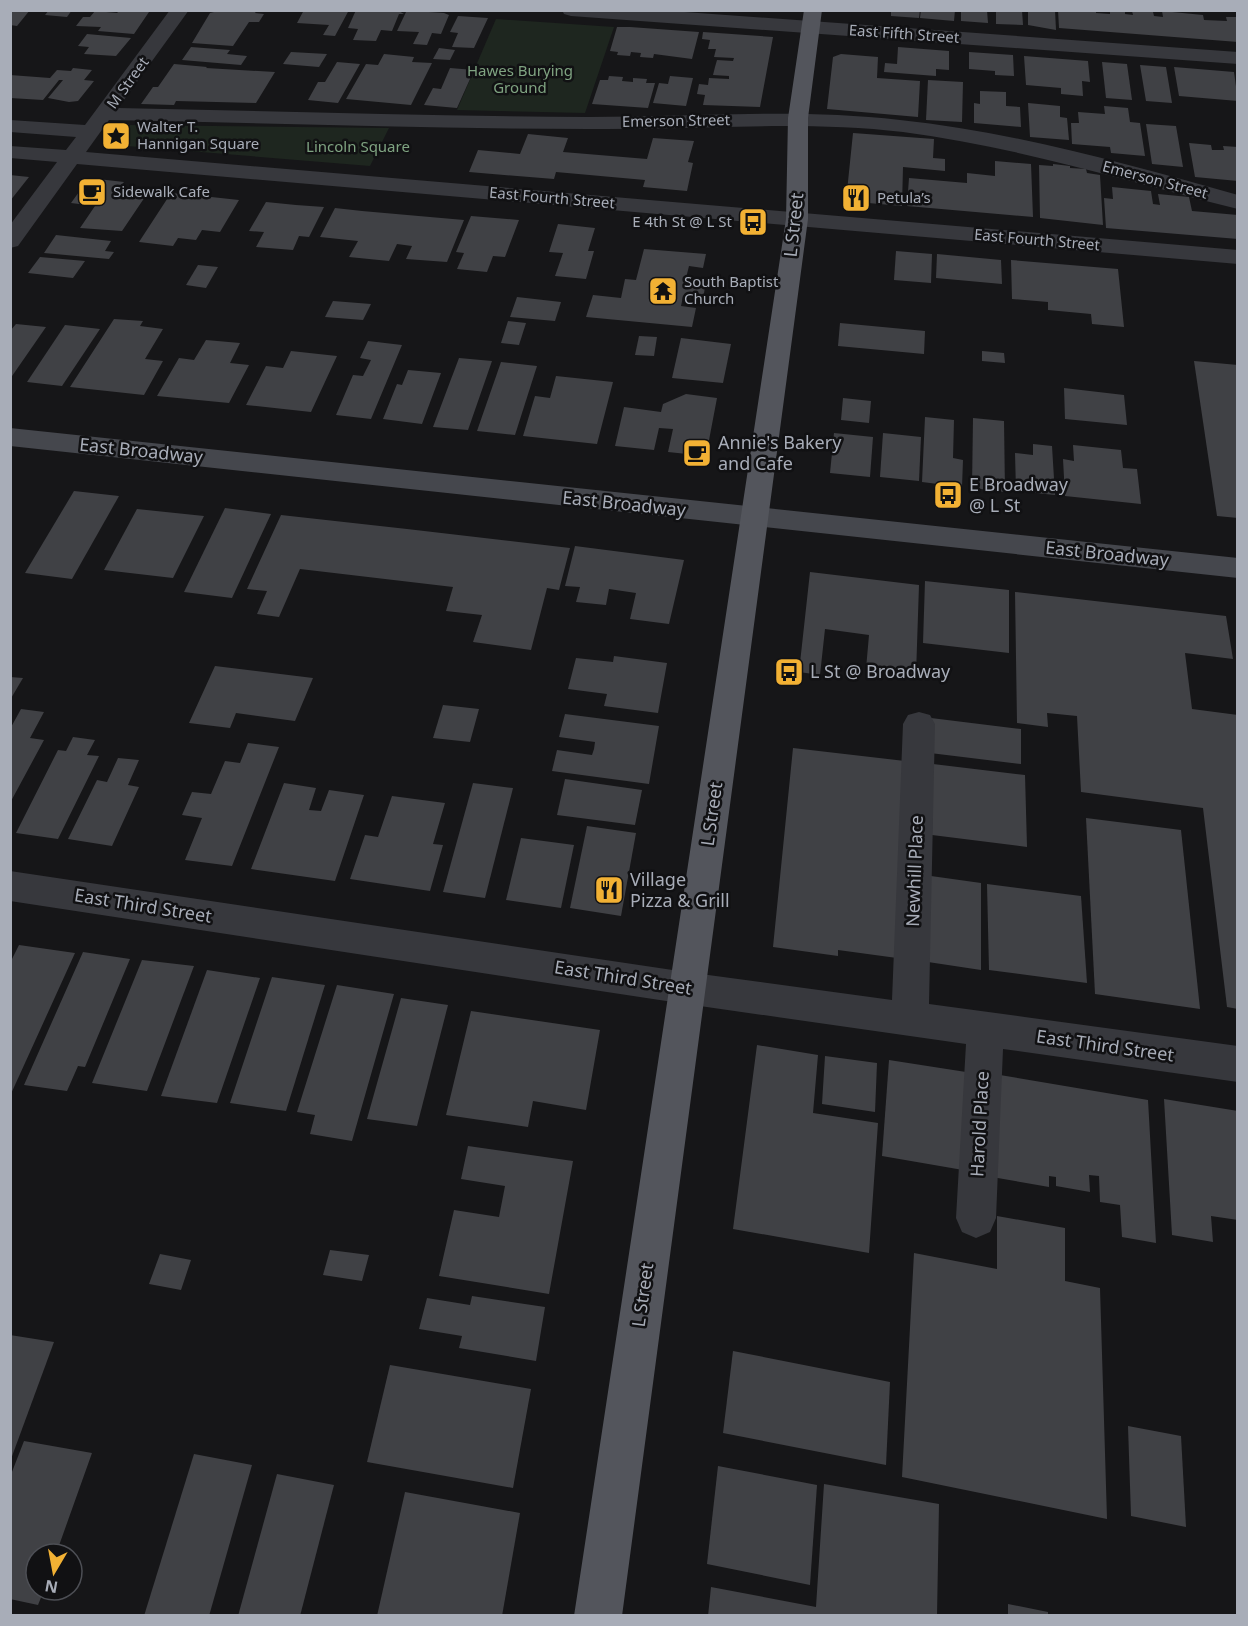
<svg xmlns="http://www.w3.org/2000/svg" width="1248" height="1626" font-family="'Noto Sans',sans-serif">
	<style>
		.green { fill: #1e261f }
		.building { fill: #404145 }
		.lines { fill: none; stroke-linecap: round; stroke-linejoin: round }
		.minor { fill: #37383d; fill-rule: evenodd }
		.secondary { fill: #45474d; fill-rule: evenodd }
		.primary { fill: #53555c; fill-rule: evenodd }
		.labels { text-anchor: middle; stroke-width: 5; stroke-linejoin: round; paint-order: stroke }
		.far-street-label { font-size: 15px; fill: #a8adb8; stroke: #111113 }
		.far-park-label { font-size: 15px; fill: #7fa381; stroke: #111113 }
		.far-poi-label { font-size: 15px; fill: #a8adb8; stroke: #111113; text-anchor: start }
		.street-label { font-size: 18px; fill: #a8adb8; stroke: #111113 }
		.poi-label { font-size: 18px; fill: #a8adb8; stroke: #111113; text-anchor: start }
	</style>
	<rect width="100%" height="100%" fill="#161618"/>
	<g class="green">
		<polygon points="496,19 614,27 585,113 457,110"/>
		<polygon points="130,125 389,128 370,166 115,145"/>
	</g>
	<g class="building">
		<polygon points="10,10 30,10 17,26 10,25"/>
		<polygon points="49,10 72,10 67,17 45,15"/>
		<polygon points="120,10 149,12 134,34 98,31 101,27 76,26 83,17 90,17 95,11 117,13"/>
		<polygon points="211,10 257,10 255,13 264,14 259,22 249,22 233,46 192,43 210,13 214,12"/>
		<polygon points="304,10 349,10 335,36 323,35 329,25 297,23"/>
		<polygon points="356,10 397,10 404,14 399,14 392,31 381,30 376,41 353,40 358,29 348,28"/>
		<polygon points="891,10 920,10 919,18 891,16"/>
		<polygon points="921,10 955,10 954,21 920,18"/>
		<polygon points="961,10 987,10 988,23 961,21"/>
		<polygon points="996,10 1022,10 1023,25 996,24"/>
		<polygon points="1028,10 1055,10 1056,30 1028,25"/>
		<polygon points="1058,10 1096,10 1096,13 1110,14 1110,10 1125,10 1125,14 1133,15 1132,11 1153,12 1154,16 1163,17 1162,11 1203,15 1204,20 1227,21 1226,17 1238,17 1238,42 1059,28"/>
		<polygon points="414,11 444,13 449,15 441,34 432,33 427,45 413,44 419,32 397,31 406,12"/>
		<polygon points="458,16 488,18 474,48 452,47 458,33 450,32"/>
		<polygon points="617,27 630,27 699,32 692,59 654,54 653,58 640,57 641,53 631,52 630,56 617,55 618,52 610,51"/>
		<polygon points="703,32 773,37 760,107 703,105 705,95 697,94 699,84 708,85 709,78 729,79 729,76 713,75 715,67 717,60 733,61 734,58 714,57 716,49 708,49 710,40 702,39"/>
		<polygon points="87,34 131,38 116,56 84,54 89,47 78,46"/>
		<polygon points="191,47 230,50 227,54 247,56 241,65 182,60"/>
		<polygon points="898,47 949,51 949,70 936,69 936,76 884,72 885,63 897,64"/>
		<polygon points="439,48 455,50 450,60 433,59"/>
		<polygon points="291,52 327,54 319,67 283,64"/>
		<polygon points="969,52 1013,55 1014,76 995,75 995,71 969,69"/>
		<polygon points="384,54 414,57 412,62 432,63 411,105 346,99 366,64 378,65"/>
		<polygon points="841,54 878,57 877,78 920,81 918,117 827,109 833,57"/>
		<polygon points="1024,56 1088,61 1090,82 1082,81 1083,96 1061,94 1061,88 1026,85"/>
		<polygon points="337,62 360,64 338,103 308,100 318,82 325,82"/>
		<polygon points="1102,62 1127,64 1132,100 1106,98"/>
		<polygon points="174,64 207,67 206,68 275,72 256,103 176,101 174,105 141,104 153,87 158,87"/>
		<polygon points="1140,65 1166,67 1172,103 1146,101"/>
		<polygon points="1174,67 1234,72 1238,101 1179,96"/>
		<polygon points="73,68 92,70 84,80 94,81 78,101 69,102 48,98 63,80 59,80 43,100 10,98 10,75 50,78 57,70 71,71"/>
		<polygon points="450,68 474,70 457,108 424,105 433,88 441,89"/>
		<polygon points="609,76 623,77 622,81 633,82 633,78 647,79 646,83 655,83 648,108 592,104 600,80 608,80"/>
		<polygon points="670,76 693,78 686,106 653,103 659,83 668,84"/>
		<polygon points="928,80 963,82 962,122 926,120"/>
		<polygon points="980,91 1006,92 1006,106 1020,107 1021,127 974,123 974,103 980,104"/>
		<polygon points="1028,103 1060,106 1060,117 1067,118 1069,140 1030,137"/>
		<polygon points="1104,106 1128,108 1130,122 1140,123 1145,156 1111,153 1110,147 1072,144 1071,123 1079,123 1078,112 1105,114"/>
		<polygon points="1146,124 1176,126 1183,167 1152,164"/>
		<polygon points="853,133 934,139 933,158 945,159 945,171 903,167 902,206 846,201"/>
		<polygon points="528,134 568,138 563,152 647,159 653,138 694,141 688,162 693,163 687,191 643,187 645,180 556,172 554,179 469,172 478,150 520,154"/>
		<polygon points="1189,143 1211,145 1212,150 1224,150 1223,146 1238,147 1238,181 1195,177"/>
		<polygon points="995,161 1031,164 1033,217 907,206 909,178 967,183 967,173 995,176"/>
		<polygon points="1053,164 1070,166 1070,168 1086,169 1087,173 1100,175 1103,225 1040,218 1039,165 1053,166"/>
		<polygon points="10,175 29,177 10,201"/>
		<polygon points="89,178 124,182 119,188 149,191 122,231 80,228 95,206 71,203"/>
		<polygon points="1112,187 1151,191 1153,204 1160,205 1158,194 1189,197 1192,211 1238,215 1238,239 1106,228 1104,198 1113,199"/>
		<polygon points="171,193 202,196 239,200 220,232 202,230 196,240 178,238 173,246 139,242"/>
		<polygon points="266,202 296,205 324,207 309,237 299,236 293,250 256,247 264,232 249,231"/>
		<polygon points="335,208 362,211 464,220 447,262 406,259 412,246 397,244 389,261 349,257 358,241 320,237"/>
		<polygon points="471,216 519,220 505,257 493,256 487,272 457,269 464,253 456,252"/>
		<polygon points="558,224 595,228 588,251 594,251 586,279 555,276 563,253 549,252"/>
		<polygon points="56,235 111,241 105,251 114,252 109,259 44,253"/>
		<polygon points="644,249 706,254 703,268 689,266 684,286 705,287 703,299 683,297 681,306 696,308 692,327 586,317 593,295 621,298 625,279 636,280"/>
		<polygon points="896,251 932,254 931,283 894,280"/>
		<polygon points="937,254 1001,260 1002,284 936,278"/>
		<polygon points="40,257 85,261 73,278 28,273"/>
		<polygon points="1011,260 1118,269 1124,327 1092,324 1091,314 1048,310 1048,302 1012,299"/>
		<polygon points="198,265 218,267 206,288 186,285"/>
		<polygon points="517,297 561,302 555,321 510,317"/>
		<polygon points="333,301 371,304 363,320 325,317"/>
		<polygon points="114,319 143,321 140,326 163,329 145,359 163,361 144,395 70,387"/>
		<polygon points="508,321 526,323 519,345 501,343"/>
		<polygon points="840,323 925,331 924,354 838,346"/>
		<polygon points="16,324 46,327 10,379 10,331"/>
		<polygon points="65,325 100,329 62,386 27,382"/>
		<polygon points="639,336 657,337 654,356 635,355"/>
		<polygon points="681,338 731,344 723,383 672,378"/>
		<polygon points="206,340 240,343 230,363 249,365 229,403 157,396 179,358 194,360"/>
		<polygon points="368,341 402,345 371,419 336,415 353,375 363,376 371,360 360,358"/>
		<polygon points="291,351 337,356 311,412 246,405 266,366 283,368"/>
		<polygon points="982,351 1004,353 1005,363 982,361"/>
		<polygon points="459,358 492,361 468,430 433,427"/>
		<polygon points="1194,361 1238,365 1238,518 1217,516"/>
		<polygon points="501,362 537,366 515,435 477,431"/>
		<polygon points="408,370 441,373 422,424 383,419 397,384 402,385"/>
		<polygon points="556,376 613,382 597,444 523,436 535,396 550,398"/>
		<polygon points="1064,388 1124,395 1127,425 1065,419"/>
		<polygon points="686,394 717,398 706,456 668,452 673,429 659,428 654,450 615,446 624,407 661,412 663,404"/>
		<polygon points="843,398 871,401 869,423 841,420"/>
		<polygon points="925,417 954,420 953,458 963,460 962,487 922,482"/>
		<polygon points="973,418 1004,421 1005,492 972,488"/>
		<polygon points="834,433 873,437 870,477 830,473"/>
		<polygon points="883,433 921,437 919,481 880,477"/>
		<polygon points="1033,444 1052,446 1055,495 1016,491 1015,453 1033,455"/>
		<polygon points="1073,445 1121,450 1123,468 1137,469 1141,504 1065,496 1063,459 1074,461"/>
		<polygon points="74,491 119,496 72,579 25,573"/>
		<polygon points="225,508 271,514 232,598 184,592"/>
		<polygon points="137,509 204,516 173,578 104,570"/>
		<polygon points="281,515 407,529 570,548 559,590 547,588 531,650 473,642 482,615 446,611 453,587 300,569 279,617 257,614 267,591 247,589"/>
		<polygon points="575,546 684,560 669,624 630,619 636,593 609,589 606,605 576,602 580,587 565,586"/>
		<polygon points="810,572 919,585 916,675 866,669 869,635 825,629 820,675 799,672"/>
		<polygon points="925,581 1009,590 1009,653 923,643"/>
		<polygon points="1015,592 1226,616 1233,659 1185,653 1192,709 1238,715 1238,1009 1227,1007 1203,808 1081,792 1077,716 1047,713 1048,727 1017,723"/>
		<polygon points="614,656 667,663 658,713 604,706 607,694 568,689 576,658 613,662"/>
		<polygon points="215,666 313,678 295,721 236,713 230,728 189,723"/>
		<polygon points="10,677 23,678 10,700"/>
		<polygon points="443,705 479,709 470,742 433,738"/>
		<polygon points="21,709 44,712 30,738 44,740 10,803 10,729"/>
		<polygon points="565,714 659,726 649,784 552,771 557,750 592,755 594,749 595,742 559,737"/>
		<polygon points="931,718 1021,729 1021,764 930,753"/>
		<polygon points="73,737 95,740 87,755 99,756 58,839 16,833 58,750 66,751"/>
		<polygon points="248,743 279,747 232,866 185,860 202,818 182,815 192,792 211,794 225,761 240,763"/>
		<polygon points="793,748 905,761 897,958 838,950 838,956 773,947"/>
		<polygon points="118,758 139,760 128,785 139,787 112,846 68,839 97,780 107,782"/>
		<polygon points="933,764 1025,775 1027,847 932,835"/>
		<polygon points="565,779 642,790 635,825 557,815"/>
		<polygon points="284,783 316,788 309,810 321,811 329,790 364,795 335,881 251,869"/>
		<polygon points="473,783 513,788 485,898 443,892"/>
		<polygon points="392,796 445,803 433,844 443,845 430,891 350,879 365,835 378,837"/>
		<polygon points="1086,818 1181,830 1200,1009 1095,994"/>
		<polygon points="587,826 636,833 621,916 570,908"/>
		<polygon points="521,838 574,845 561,908 506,900"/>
		<polygon points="931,876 981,883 981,970 928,962"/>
		<polygon points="987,884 1081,896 1087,983 989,970"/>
		<polygon points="19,945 75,953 10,1096 10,963"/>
		<polygon points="83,952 130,959 85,1067 78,1066 67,1091 24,1085"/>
		<polygon points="142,960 194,966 147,1091 92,1083"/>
		<polygon points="207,970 260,978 217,1103 161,1096"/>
		<polygon points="272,977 325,985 286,1111 230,1103"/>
		<polygon points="337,985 394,994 352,1141 310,1134 315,1115 297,1112"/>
		<polygon points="401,998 448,1005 417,1126 367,1119"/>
		<polygon points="471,1011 600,1030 586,1110 533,1101 528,1127 446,1115"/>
		<polygon points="757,1045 818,1055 813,1113 878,1123 869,1253 733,1229"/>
		<polygon points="825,1056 877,1063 875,1112 822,1104"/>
		<polygon points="889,1060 966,1072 963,1170 882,1156"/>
		<polygon points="994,1074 1148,1100 1156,1243 1122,1237 1120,1205 1100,1202 1099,1176 1089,1175 1090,1192 1056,1186 1056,1177 1049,1176 1049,1187 992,1177"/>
		<polygon points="1164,1099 1238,1111 1238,1220 1211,1216 1213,1242 1172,1235"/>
		<polygon points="468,1146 573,1161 549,1294 439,1276 454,1210 499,1217 505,1186 461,1179"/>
		<polygon points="997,1216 1065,1228 1065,1281 1100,1288 1107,1519 902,1477 914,1253 997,1269"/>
		<polygon points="330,1250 369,1255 362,1281 323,1275"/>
		<polygon points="160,1254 191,1260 181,1290 149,1284"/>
		<polygon points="472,1296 545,1307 536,1361 459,1348 462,1336 419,1329 427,1298 470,1305"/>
		<polygon points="10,1335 54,1342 11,1459 10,1459"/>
		<polygon points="733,1351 890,1382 886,1465 723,1433"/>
		<polygon points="390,1365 531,1389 513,1488 367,1462"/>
		<polygon points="1128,1426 1181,1436 1186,1527 1131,1516"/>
		<polygon points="24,1441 92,1453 56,1554 36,1554 36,1590 44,1590 38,1605 10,1599 10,1477"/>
		<polygon points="194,1454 252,1465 209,1616 144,1616"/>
		<polygon points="718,1466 817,1485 810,1585 707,1564"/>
		<polygon points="277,1474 334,1485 300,1616 238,1616"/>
		<polygon points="824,1484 939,1504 937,1616 708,1616 711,1587 816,1607"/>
		<polygon points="405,1492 520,1513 502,1616 377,1616"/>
		<polygon points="1008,1604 1048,1612 1048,1616 1008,1616"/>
	</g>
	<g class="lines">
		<g class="minor">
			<path d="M 170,10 L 189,10 L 118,108 C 275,111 432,116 589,117 C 693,117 797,108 900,120 C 1015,132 1127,164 1238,195 L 1238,209 C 1126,181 1018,147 903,132 C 799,120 694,130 589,129 C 429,129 269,123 109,120 L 86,152 L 1238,250 L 1238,264 L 77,164 L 18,246 L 10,248 L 10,225 L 57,162 L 10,158 L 10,146 L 66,150 L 76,137 L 10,132 L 10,120 L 85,125 Z"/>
			<polygon points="562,10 657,10 1238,52 1238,64 571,16 564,14"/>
			<polygon points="919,712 930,715 935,724 929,1004 1238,1046 1238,1082 1003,1049 996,1218 990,1232 976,1238 962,1232 956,1218 966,1044 686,1004 10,901 10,871 686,972 892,1000 903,724 908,715"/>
		</g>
		<polygon class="secondary" points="10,428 1238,558 1238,578 10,446"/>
		<polygon class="primary" points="804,10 822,10 808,118 808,219 622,1616 574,1616 786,219 788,118"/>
	</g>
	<defs>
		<g id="sight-square" transform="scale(1.5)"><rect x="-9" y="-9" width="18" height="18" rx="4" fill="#f2b134" stroke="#111113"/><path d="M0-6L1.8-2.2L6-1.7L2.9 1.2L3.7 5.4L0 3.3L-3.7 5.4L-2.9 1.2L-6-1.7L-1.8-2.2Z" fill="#111"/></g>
		<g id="cafe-square" transform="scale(1.5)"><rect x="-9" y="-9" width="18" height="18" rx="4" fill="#f2b134" stroke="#111113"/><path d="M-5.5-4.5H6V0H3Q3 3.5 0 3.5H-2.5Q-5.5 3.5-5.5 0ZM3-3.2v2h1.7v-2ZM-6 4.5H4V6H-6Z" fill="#111"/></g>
		<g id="restaurant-square" transform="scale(1.5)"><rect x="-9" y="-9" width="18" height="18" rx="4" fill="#f2b134" stroke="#111113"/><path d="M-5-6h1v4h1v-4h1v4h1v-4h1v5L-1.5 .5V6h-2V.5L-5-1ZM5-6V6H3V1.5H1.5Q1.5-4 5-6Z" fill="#111"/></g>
		<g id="bus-square" transform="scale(1.5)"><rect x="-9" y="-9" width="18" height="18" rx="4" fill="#f2b134" stroke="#111113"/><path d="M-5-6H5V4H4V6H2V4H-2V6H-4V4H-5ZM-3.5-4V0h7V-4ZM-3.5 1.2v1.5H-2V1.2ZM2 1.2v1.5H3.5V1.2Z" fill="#111"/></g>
		<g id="temple-square" transform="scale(1.5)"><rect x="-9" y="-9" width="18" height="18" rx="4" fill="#f2b134" stroke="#111113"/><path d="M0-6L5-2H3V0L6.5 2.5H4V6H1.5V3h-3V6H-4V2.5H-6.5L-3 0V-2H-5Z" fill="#111"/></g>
	</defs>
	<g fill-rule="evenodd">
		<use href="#sight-square" x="116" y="136"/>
		<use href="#cafe-square" x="92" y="192"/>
		<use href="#restaurant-square" x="856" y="198"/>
		<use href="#bus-square" x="753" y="222"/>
		<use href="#temple-square" x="663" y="291"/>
		<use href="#cafe-square" x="697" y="453"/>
		<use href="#bus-square" x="948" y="495"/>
		<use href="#bus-square" x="789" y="672"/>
		<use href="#restaurant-square" x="609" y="890"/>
	</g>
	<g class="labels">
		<g class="far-street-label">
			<text transform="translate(904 34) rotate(4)" y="5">East Fifth Street</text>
			<text transform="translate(128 83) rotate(-54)" y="5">M Street</text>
			<text transform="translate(676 121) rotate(-1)" y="5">Emerson Street</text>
			<text transform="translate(1155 180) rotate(15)" y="5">Emerson Street</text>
			<text transform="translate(552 198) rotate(5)" y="5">East Fourth Street</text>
			<text transform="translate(1037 240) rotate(5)" y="5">East Fourth Street</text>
		</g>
		<g class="far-park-label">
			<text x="520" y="76">Hawes Burying<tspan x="520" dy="17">Ground</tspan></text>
			<text x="358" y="152">Lincoln Square</text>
		</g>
		<g class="far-poi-label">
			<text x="137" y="132">Walter T.<tspan x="137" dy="17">Hannigan Square</tspan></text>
			<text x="113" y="197">Sidewalk Cafe</text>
			<text x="877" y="203">Petula’s</text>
			<text x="732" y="227" text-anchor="end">E 4th St @ L St</text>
			<text x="684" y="287">South Baptist<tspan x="684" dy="17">Church</tspan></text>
		</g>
		<g class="street-label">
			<text transform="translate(794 225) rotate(-84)" y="6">L Street</text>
			<text transform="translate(141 451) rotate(6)" y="6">East Broadway</text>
			<text transform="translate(624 504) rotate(6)" y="6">East Broadway</text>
			<text transform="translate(1107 554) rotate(6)" y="6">East Broadway</text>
			<text transform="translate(712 814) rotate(-82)" y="6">L Street</text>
			<text transform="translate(915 871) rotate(-88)" y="6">Newhill Place</text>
			<text transform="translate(143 906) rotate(9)" y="6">East Third Street</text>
			<text transform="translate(623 978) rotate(9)" y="6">East Third Street</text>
			<text transform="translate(1105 1046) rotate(8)" y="6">East Third Street</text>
			<text transform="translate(980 1124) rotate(-87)" y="6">Harold Place</text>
			<text transform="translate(643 1295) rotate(-82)" y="6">L Street</text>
		</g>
		<g class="poi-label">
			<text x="718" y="449">Annie's Bakery<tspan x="718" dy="21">and Cafe</tspan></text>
			<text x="969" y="491">E Broadway<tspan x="969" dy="21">@ L St</tspan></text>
			<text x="810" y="678">L St @ Broadway</text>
			<text x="630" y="886">Village<tspan x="630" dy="21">Pizza &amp; Grill</tspan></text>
		</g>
	</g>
	<rect width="1248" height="1626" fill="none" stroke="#a8adb8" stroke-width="24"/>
	<g transform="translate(54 1572) rotate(190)"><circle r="28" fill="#111113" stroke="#4d4f55" stroke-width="1.5"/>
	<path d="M0-4.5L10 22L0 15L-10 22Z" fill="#f2b134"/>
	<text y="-9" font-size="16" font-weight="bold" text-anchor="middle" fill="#a8adb8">N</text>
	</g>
</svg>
